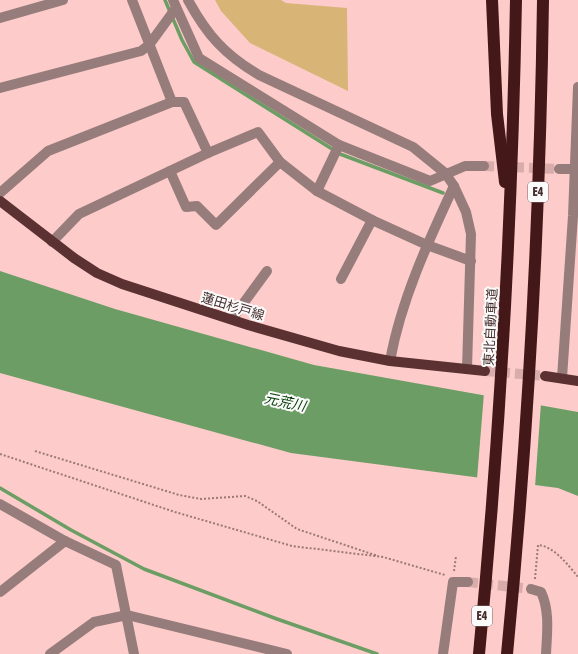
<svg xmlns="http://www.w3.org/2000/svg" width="578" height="654" font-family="'Asap Condensed','Noto Sans JP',sans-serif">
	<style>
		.green { fill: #d8b576 }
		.water { fill: #6b9d64 }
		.pier { fill: #fdccca }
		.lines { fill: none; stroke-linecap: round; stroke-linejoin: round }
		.stream { stroke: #6b9d64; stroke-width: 3.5 }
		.minor-tunnel { stroke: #d8acaa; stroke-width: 10; stroke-dasharray: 10 5; stroke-linecap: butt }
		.major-tunnel { stroke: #d8acaa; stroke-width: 10; stroke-dasharray: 10 5; stroke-linecap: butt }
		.path { stroke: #9b7876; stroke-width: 2; stroke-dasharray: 2 2; stroke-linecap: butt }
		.minor { stroke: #967d7b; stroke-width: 10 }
		.major { stroke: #5b3231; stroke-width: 10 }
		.highway { stroke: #441718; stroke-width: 12 }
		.labels { text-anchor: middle; stroke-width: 4; stroke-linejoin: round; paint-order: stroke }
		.shield { fill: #fbfbfb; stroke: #7b6b6a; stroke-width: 1 }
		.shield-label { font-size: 12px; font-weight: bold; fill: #442d2c }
		.street-label { font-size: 13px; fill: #442d2c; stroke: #fbfbfb }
		.water-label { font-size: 14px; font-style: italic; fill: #023a00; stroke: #fbfbfb }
	</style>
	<rect width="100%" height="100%" fill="#fdccca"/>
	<polygon class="green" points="215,0 281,0 286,3 347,8 348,91 250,43 221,11"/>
	<polygon class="water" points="0,271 115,309 314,365 578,412 578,496 558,488 291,453 0,373"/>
	<polygon class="pier" points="484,393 541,403 535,487 477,479"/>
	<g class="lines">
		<g class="stream">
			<polyline points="165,0 182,40 194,62 340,154 443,193"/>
			<polyline points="0,488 71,530 144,569 277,619 377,654"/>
		</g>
		<g class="minor-tunnel">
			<polyline points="484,166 559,169"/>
			<polyline points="468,582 531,589"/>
		</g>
		<polyline class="major-tunnel" points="485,371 545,376"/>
		<g class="path">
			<polyline points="35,451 179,495 201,499 245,496 257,501 297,529 378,556"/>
			<polyline points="0,454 175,512 292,546 383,557 445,575"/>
			<polyline points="454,571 456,556"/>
			<path d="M 535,579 L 538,545 C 554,546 569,566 578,577"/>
		</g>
		<g class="minor">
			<polyline points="132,0 172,102 184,102 208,153"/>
			<polyline points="173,0 199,58 339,145 430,181 465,166 484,166"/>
			<path d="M 188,0 C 207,35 225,55 259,75 L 413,147 L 445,173 L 454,186 L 466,212 L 471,234 L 467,369"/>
			<polyline points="0,18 63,0"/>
			<polyline points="0,88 141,51 149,45 176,8"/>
			<polyline points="559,169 575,169"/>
			<polyline points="170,171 186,207 197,206 216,225 280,162"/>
			<polyline points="317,191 339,145"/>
			<polyline points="0,193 48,151 172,102"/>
			<polyline points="52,242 79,214 208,153 258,132 280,162 317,191 372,220 427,245 471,261"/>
			<polyline points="341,279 372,220"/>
			<polyline points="232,319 267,271"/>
			<path d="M 390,361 C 401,300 428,242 454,186"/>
			<polyline points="562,378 573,216 578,87"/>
			<polyline points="0,504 65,541 116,565 134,654"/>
			<path d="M 531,589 L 541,592 C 550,611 547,633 546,654"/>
			<polyline points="0,592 65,541"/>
			<polyline points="50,654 94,622 127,615 287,654"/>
			<polyline points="443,654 453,582 468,582"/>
		</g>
		<g class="major">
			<polyline points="0,201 74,258 97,273 122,284 248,325 339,351 390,361 485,371"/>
			<polyline points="545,376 578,381"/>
		</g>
		<g class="highway">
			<polyline points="492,0 497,114 505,182"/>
			<path d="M 479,654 C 500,436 512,219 516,0"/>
			<path d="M 507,654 C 528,437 540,218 543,0"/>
		</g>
	</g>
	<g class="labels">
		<g class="shield">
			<rect x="528" y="182" width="20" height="20" rx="3"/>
			<rect x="472" y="606" width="20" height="20" rx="3"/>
		</g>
		<g class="shield-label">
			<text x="538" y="196">E4</text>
			<text x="482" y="620">E4</text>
		</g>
		<g class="street-label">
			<text transform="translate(233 306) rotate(17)" y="5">蓮田杉戸線</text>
			<text transform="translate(490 327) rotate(-87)" y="5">東北自動車道</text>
		</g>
		<g class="water-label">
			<text transform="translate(285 402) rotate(12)" y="5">元荒川</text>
		</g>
	</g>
</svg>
